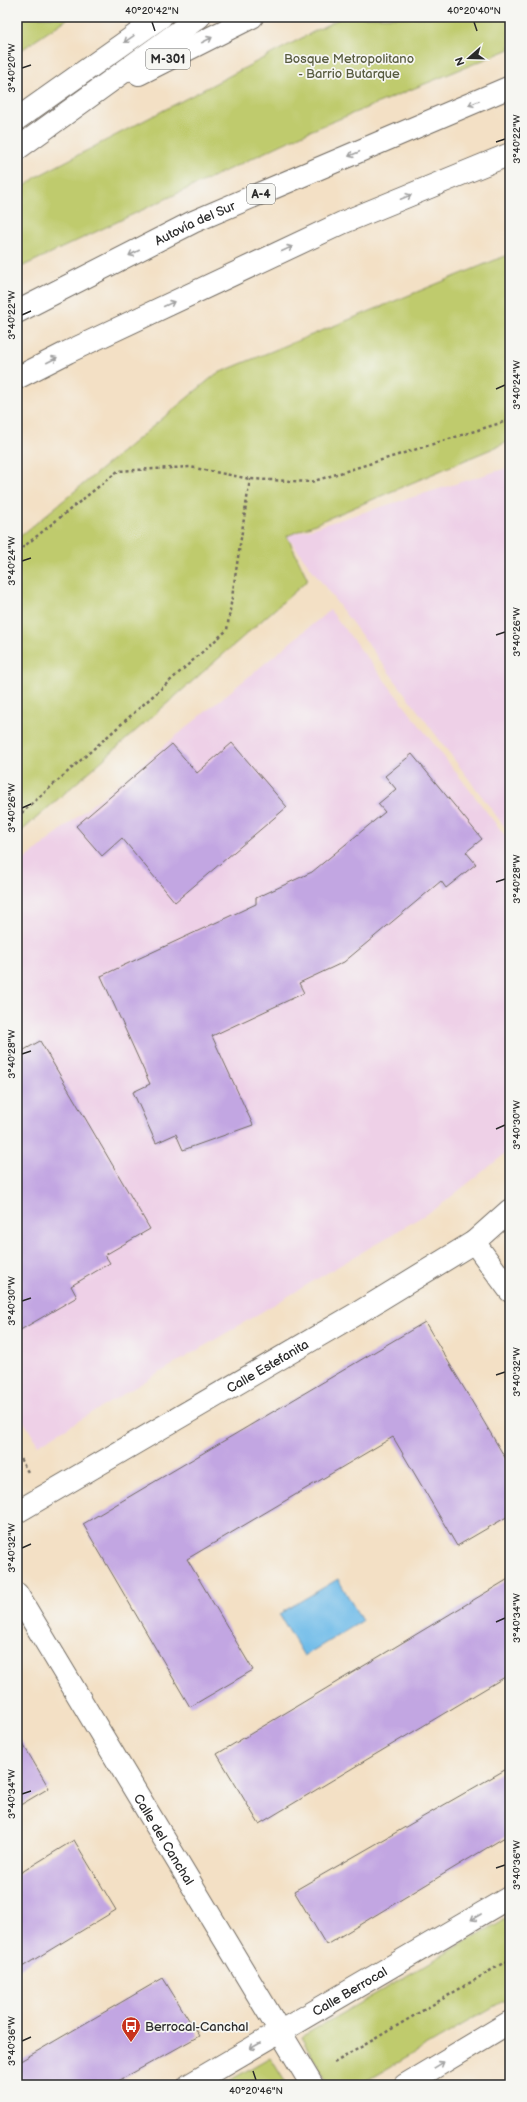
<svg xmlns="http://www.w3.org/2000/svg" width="527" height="2102" font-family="'Balsamiq Sans',sans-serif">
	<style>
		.built { fill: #eed0e7 }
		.green { fill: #bfcb6d; stroke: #757b4c }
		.water { fill: #70bce9; stroke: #4e748a }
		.building { fill: #c2a6e2 }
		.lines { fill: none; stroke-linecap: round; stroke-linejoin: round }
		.street-casing { stroke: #716a61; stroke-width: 24 }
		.highway-casing { stroke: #716a61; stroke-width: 24 }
		.path { stroke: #716a61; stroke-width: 2.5; stroke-dasharray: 3 3; stroke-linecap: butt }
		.street { stroke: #fff; stroke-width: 22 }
		.highway { stroke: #fff; stroke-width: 22 }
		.oneway { stroke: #a0a0a0 }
		.ticks { fill: none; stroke: #2b2b2b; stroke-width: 1.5 }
		.labels { text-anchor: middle; stroke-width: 3.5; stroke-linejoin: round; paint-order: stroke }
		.shield { fill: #f6f6f2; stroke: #686867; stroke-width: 1 }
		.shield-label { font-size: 12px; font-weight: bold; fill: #2b2b2b }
		.park-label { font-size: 13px; fill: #575b3f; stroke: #f6f6f2 }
		.street-label { font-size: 13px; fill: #2b2b2b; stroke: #f6f6f2 }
		.poi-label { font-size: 13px; fill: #2b2b2b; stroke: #f6f6f2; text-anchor: start }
		.neatline { fill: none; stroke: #2b2b2b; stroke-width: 1.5 }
		.ticks-label { font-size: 10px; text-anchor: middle; fill: #2b2b2b }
	</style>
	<rect width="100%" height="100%" fill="#f6f6f2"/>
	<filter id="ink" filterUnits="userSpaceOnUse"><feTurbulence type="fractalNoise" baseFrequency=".025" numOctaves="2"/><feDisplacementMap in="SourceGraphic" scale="8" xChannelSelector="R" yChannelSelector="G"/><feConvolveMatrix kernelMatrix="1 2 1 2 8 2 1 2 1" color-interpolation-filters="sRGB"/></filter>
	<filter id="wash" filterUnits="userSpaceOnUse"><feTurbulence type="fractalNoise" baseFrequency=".012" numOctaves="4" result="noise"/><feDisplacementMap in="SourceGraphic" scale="16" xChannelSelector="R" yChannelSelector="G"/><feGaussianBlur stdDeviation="0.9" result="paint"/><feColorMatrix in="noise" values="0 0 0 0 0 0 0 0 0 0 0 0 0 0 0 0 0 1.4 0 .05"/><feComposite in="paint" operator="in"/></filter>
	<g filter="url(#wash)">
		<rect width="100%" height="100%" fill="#f3e0c5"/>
		<g class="built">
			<polygon points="510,467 510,834 287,536"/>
			<polygon points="330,610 510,842 510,1150 438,1207 38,1445 17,1410 17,866"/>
		</g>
		<g class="green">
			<polygon points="17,17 70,17 17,53"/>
			<polygon points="342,17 510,17 510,49 310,131 17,269 17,193 36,177"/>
			<polygon points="510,254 510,441 287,536 308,580 17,835 17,539 216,374"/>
			<polygon points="510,1916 510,1997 359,2085 329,2085 301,2037"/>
			<polygon points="270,2057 287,2085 222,2085"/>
		</g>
		<polygon class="water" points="338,1579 362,1621 304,1656 279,1614"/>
		<g id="blocks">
			<g class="building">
				<polygon points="232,743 287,807 175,902 122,838 102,856 76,826 172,744 197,773"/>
				<polygon points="412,754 482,839 466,852 476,864 446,888 441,881 344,962 299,983 304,993 212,1036 253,1125 183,1150 176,1134 156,1143 133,1092 150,1084 101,976 256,904 256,898 312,872 385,812 378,804 396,789 385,776"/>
				<polygon points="40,1041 150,1229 105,1255 110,1263 71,1286 77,1297 17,1332 17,1054"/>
				<polygon points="425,1322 510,1466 510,1515 457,1546 393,1437 187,1559 253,1670 190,1707 83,1524"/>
				<polygon points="510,1578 510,1674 259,1824 217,1754"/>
				<polygon points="17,1734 49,1788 17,1807"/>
				<polygon points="510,1767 510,1834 326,1945 294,1891"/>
				<polygon points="74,1840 116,1910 17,1970 17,1875"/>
				<polygon points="163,1978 199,2036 111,2085 17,2085 17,2063"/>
			</g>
		</g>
	</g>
	<g filter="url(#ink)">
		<use href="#blocks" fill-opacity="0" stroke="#716a61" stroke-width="1"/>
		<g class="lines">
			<g class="street-casing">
				<g id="street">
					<polyline points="474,1242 510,1291"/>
					<path id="s1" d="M 17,1512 L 361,1311 L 474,1242 L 510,1210"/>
					<path id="s2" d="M 17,1594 L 312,2085"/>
					<path id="s3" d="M 189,2085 L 510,1897"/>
					<polyline points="405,2085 510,2022"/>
				</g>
			</g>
			<g class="highway-casing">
				<g id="highway">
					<polyline points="139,74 252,17"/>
					<polyline points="17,119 161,17"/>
					<polyline points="17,149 199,17"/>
					<path id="s4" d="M 17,312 L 193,222 L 510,87"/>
					<polyline points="17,378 68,352 342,223 510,154"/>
				</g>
			</g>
			<g class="path">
				<polyline points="17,552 118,471 190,467 250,479 311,482 510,420"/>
				<polyline points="17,817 227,630 250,479"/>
				<polyline points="17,1454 28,1472"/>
				<polyline points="334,2063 510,1959"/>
			</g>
			<use href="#street" class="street"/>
			<use href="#highway" class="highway"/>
		</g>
		<defs><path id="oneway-shaft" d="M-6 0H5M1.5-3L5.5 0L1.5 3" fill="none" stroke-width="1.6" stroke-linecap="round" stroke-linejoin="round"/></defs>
		<g class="oneway">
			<use href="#oneway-shaft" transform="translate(129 39) rotate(145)"/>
			<use href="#oneway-shaft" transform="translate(207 40) rotate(-27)"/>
			<use href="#oneway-shaft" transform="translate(474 103) rotate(157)"/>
			<use href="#oneway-shaft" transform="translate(354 154) rotate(157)"/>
			<use href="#oneway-shaft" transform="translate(406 197) rotate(-22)"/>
			<use href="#oneway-shaft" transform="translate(287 249) rotate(-25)"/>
			<use href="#oneway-shaft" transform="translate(134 253) rotate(153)"/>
			<use href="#oneway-shaft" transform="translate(169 304) rotate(-25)"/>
			<use href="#oneway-shaft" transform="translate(52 360) rotate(-27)"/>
			<use href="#oneway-shaft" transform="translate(476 1917) rotate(150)"/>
			<use href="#oneway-shaft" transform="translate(255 2046) rotate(150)"/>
			<use href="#oneway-shaft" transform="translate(439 2065) rotate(-31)"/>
		</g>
	</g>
	<path class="ticks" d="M 152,22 L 155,31M 474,22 L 477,31M 22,68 L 31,65M 496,142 L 505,139M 22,315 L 31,311M 496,389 L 505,385M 22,561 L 31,558M 496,635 L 505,632M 22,808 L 31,804M 496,882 L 505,879M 22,1054 L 31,1051M 496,1129 L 505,1125M 22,1301 L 31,1298M 496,1375 L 505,1372M 22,1548 L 31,1544M 496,1622 L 505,1618M 22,1794 L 31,1791M 496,1868 L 505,1865M 22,2041 L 31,2037M 253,2071 L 256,2080"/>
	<defs>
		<g id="bus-pin" transform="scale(1)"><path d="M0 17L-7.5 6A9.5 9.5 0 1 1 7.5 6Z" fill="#c8321e" stroke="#f6f6f2"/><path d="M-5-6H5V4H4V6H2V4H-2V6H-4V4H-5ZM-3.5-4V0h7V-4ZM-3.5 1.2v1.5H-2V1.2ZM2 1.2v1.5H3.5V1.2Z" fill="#fff"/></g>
	</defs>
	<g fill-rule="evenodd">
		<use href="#bus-pin" x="131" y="2026"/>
	</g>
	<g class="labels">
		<g class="shield">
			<rect x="146" y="49" width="44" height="20" rx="3"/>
			<rect x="247" y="184" width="28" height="20" rx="3"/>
		</g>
		<g class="shield-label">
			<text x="168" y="63">M-301</text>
			<text x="261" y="198">A-4</text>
		</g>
		<g class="park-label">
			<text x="349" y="63">Bosque Metropolitano<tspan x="349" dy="15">- Barrio Butarque</tspan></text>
		</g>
		<g class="street-label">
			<text dy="5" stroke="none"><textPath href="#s4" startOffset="199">Autovía del Sur</textPath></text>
			<text dy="5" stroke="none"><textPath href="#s1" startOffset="290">Calle Estefanita</textPath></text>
			<text dy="5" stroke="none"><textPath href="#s2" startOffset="286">Calle del Canchal</textPath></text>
			<text dy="5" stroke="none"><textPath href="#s3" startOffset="186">Calle Berrocal</textPath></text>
		</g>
		<g class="poi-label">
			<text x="145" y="2031">Berrocal-Canchal</text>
		</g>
	</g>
	<rect width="527" height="2102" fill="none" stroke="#f6f6f2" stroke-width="44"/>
	<g transform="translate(469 58) rotate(250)" stroke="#f6f6f2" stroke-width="3" paint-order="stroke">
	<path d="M0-3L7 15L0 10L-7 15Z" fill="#2b2b2b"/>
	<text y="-6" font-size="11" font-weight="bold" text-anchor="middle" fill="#2b2b2b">N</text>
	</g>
	<rect x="22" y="22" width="483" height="2058" class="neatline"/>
	<g class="ticks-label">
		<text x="152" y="14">40°20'42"N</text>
		<text x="474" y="14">40°20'40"N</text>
		<text transform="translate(11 68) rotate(-90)" y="4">3°40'20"W</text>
		<text transform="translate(516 139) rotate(-90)" y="4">3°40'22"W</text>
		<text transform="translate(11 315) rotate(-90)" y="4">3°40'22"W</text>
		<text transform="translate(516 385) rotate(-90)" y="4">3°40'24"W</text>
		<text transform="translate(11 561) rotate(-90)" y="4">3°40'24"W</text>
		<text transform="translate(516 632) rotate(-90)" y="4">3°40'26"W</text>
		<text transform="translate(11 808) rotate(-90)" y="4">3°40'26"W</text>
		<text transform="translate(516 879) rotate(-90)" y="4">3°40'28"W</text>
		<text transform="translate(11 1054) rotate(-90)" y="4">3°40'28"W</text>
		<text transform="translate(516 1125) rotate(-90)" y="4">3°40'30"W</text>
		<text transform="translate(11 1301) rotate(-90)" y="4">3°40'30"W</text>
		<text transform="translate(516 1372) rotate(-90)" y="4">3°40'32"W</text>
		<text transform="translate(11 1548) rotate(-90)" y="4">3°40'32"W</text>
		<text transform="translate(516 1618) rotate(-90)" y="4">3°40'34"W</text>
		<text transform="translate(11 1794) rotate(-90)" y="4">3°40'34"W</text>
		<text transform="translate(516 1865) rotate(-90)" y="4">3°40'36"W</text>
		<text transform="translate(11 2041) rotate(-90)" y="4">3°40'36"W</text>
		<text x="256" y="2094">40°20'46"N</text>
	</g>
</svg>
